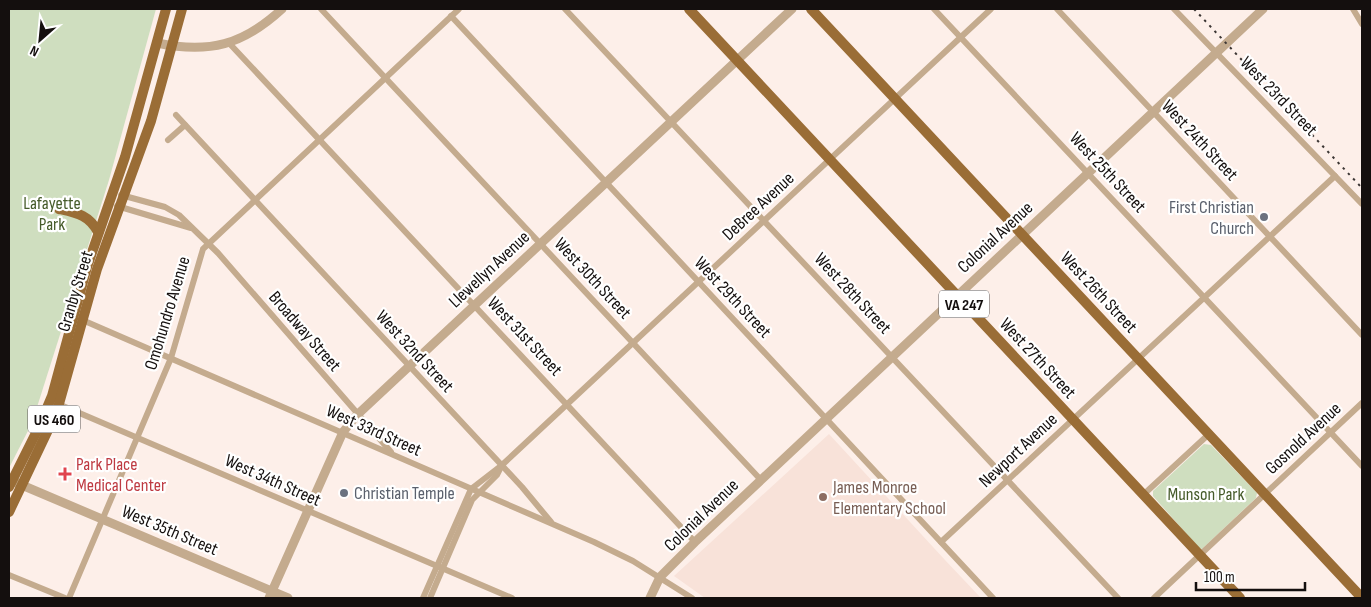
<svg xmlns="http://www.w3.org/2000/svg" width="1371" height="607" font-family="'Sofia Sans Condensed',sans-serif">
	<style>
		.built { fill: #f8e2d9 }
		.green { fill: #cfdebf }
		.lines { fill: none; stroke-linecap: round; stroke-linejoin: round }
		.minor { stroke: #c4ab8e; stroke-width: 6 }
		.tertiary { stroke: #c4ab8e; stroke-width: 9 }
		.primary { stroke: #9a6d36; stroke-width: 10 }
		.rail { stroke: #3c3634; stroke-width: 2; stroke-dasharray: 2.5 5; stroke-linecap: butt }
		.worship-dot { fill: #6b7280; stroke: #fff; stroke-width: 2 }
		.health-dot { fill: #e0444e; stroke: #fff; stroke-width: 2 }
		.education-dot { fill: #8d6e63; stroke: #fff; stroke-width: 2 }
		.labels { text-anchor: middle; stroke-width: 4.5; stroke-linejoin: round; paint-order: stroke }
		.shield { fill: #fff; stroke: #5a5756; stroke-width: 1 }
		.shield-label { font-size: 16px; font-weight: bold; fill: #140f0e }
		.street-label { font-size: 18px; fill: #140f0e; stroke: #fff }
		.park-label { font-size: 18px; fill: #465b2a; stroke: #fff }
		.worship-label { font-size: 18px; fill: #5b616d; stroke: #fff; text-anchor: end }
		.health-label { font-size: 18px; fill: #be3a42; stroke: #fff; text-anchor: start }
		.education-label { font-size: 18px; fill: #785e54; stroke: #fff; text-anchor: start }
	</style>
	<rect width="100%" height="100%" fill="#fdefe9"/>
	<polygon class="built" points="829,434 945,560 981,598 705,598 674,576"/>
	<g class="green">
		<polygon points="9,9 156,9 109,180 32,423 9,468"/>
		<polygon points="1204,444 1211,445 1257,493 1256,498 1202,549 1199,548 1153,496 1153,491"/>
	</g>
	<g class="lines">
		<g class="minor">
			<polyline points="321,9 761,480"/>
			<polyline points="565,9 1118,598"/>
			<polyline points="934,9 1362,466"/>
			<polyline points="1057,9 1362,335"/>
			<polyline points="1174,9 1362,204"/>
			<polyline points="1353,9 1362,24"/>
			<polyline points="451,16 993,598"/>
			<polyline points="229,43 695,542"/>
			<polyline points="176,115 522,487 551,522"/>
			<polyline points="168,140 185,125"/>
			<polyline points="121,195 165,207 179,215 218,253 391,452"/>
			<polyline points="117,206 191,228"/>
			<polyline points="80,319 594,542 633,561 692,598"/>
			<polyline points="56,403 512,598"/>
			<polyline points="1143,495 1209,434"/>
			<polyline points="941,542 1335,176"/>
			<polyline points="9,575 65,598"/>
			<polyline points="69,598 171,358 203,249 459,9"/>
			<polyline points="423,598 471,489 502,465 991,9"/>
			<polyline points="430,598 472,500 497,475 501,467"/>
			<polyline points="1154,598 1362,403"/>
		</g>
		<g class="tertiary">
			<path d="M 157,43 C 209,54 243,45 282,9"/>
			<polyline points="17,483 288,598"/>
			<polyline points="269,598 343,432 357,415 792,9"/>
			<polyline points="650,598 660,577 695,542 1263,9"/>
		</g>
		<g class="primary">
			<polyline points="689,9 1240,598"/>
			<polyline points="811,9 1362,598"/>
			<path d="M 59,209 C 77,213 89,215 98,232"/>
			<polyline points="9,487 38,429 52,396 87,267 125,157 166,9"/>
			<polyline points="9,512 57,411 97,269 151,121 182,9"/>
		</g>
		<polyline class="rail" points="1194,9 1362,188"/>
	</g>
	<g class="worship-dot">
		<circle cx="1264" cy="217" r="5"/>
		<circle cx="344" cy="493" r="5"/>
	</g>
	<path class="health-dot" d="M62.5 466.5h5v5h5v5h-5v5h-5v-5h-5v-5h5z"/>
	<circle class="education-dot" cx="823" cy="497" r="5"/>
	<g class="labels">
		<g class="shield">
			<rect x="939" y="290.5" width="50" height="27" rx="4"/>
			<rect x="28" y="405.5" width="52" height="27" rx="4"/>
		</g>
		<g class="shield-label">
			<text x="964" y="310">VA 247</text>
			<text x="54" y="425">US 460</text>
		</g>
		<g class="street-label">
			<text transform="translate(1279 96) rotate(46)" y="6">West 23rd Street</text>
			<text transform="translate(1200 140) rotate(47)" y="6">West 24th Street</text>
			<text transform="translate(1108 172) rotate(47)" y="6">West 25th Street</text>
			<text transform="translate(758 206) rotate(-43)" y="6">DeBree Avenue</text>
			<text transform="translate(995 237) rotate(-43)" y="6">Colonial Avenue</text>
			<text transform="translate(489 269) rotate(-43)" y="6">Llewellyn Avenue</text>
			<text transform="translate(593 278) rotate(47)" y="6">West 30th Street</text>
			<text transform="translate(75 291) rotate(-73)" y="6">Granby Street</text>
			<text transform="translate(1099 292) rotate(47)" y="6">West 26th Street</text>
			<text transform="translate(853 293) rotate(47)" y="6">West 28th Street</text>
			<text transform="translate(733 297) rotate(47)" y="6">West 29th Street</text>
			<text transform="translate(167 313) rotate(-73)" y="6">Omohundro Avenue</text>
			<text transform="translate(305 331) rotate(49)" y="6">Broadway Street</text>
			<text transform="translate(525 336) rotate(47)" y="6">West 31st Street</text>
			<text transform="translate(415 351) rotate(47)" y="6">West 32nd Street</text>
			<text transform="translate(1038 358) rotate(47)" y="6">West 27th Street</text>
			<text transform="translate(374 430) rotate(24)" y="6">West 33rd Street</text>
			<text transform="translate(1303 438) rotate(-43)" y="6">Gosnold Avenue</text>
			<text transform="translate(1018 450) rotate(-43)" y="6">Newport Avenue</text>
			<text transform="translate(273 480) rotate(24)" y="6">West 34th Street</text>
			<text transform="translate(701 515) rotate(-44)" y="6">Colonial Avenue</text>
			<text transform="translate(170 530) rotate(23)" y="6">West 35th Street</text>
		</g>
		<g class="park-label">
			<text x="52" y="209">Lafayette<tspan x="52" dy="21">Park</tspan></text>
			<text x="1206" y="500">Munson Park</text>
		</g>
		<g class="worship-label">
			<text x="1254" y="213">First Christian<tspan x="1254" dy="21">Church</tspan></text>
			<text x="354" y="499" text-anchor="start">Christian Temple</text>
		</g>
		<g class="health-label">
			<text x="76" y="470">Park Place<tspan x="76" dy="21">Medical Center</tspan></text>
		</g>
		<g class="education-label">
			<text x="833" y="493">James Monroe<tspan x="833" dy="21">Elementary School</tspan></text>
		</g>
	</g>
	<rect width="1371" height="607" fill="none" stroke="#140f0e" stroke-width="20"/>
	<g transform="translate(40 40) rotate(207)" stroke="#ffffff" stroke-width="4" paint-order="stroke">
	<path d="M0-4L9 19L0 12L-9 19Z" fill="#140f0e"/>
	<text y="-8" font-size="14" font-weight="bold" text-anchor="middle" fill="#140f0e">N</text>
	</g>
	<path d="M1196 582v8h109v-8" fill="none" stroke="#140f0e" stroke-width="2.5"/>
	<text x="1204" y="582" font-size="15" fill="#140f0e" stroke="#ffffff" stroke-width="4" paint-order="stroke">100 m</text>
</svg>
